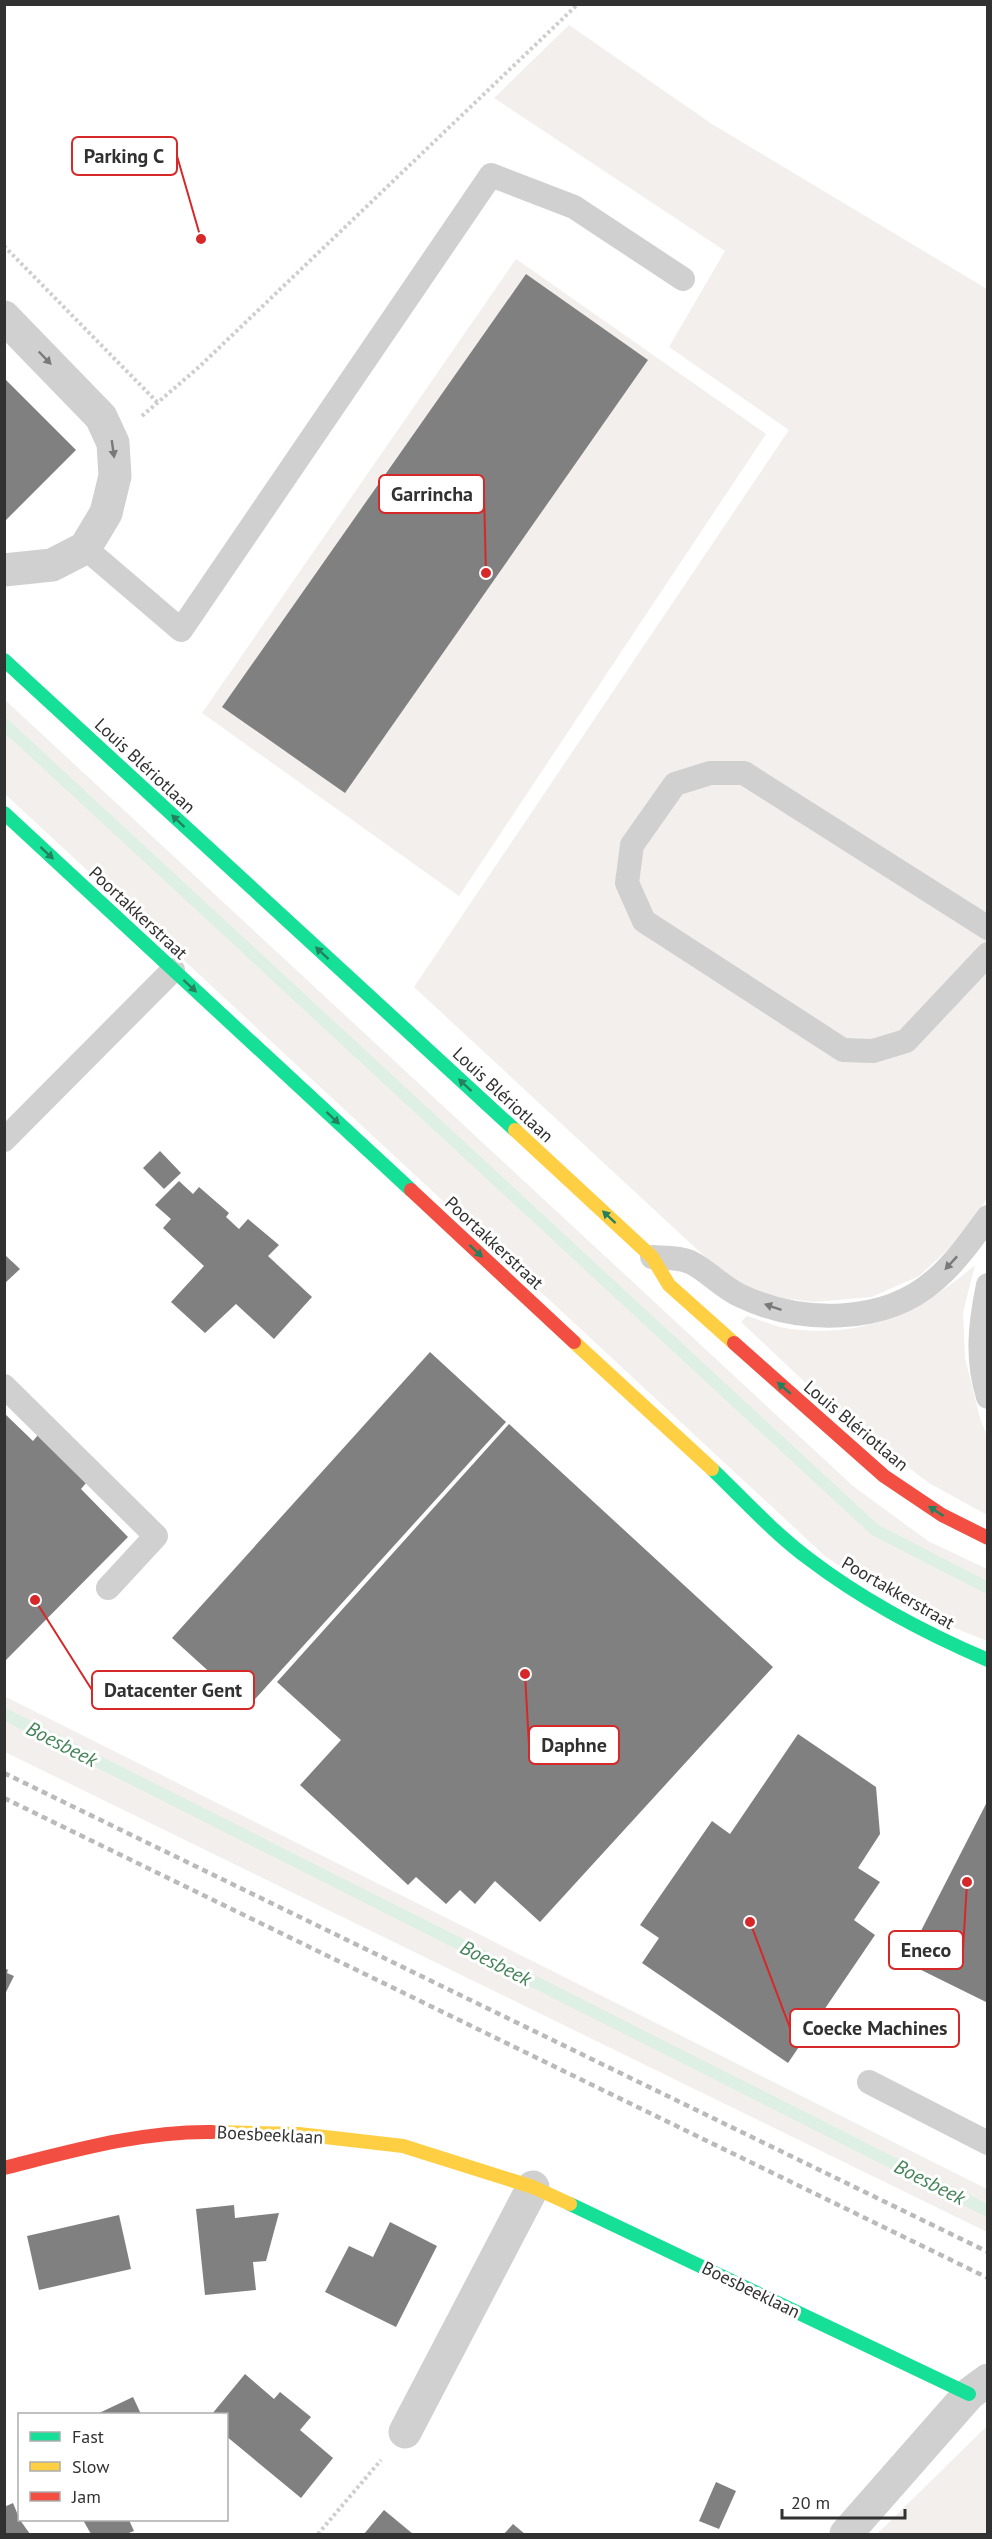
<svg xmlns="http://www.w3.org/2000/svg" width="992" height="2539" font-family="'PT Sans',sans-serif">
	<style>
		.green { fill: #f3efed }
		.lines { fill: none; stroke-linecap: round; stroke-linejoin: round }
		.stream { stroke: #ddf0e3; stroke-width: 12 }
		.building { fill: #808080 }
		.path { stroke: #cecece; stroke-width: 4; stroke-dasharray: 3 3; stroke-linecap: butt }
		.lane { stroke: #d0d0d0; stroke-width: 24 }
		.street { stroke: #d0d0d0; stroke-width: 33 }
		.fast { stroke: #16e098; stroke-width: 14 }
		.slow { stroke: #ffcf43; stroke-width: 14 }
		.jam { stroke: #f24e42; stroke-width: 14 }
		.rail { stroke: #bababa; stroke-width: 4.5; stroke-dasharray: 6 4.5; stroke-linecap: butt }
		.oneway { fill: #797979 }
		.oneway2 { fill: #25805f }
		.labels { text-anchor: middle; stroke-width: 6; stroke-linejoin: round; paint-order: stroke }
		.street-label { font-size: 18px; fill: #313131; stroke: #fff }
		.water-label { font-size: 20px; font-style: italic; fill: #458359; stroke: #fff }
		.leader { fill: none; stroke: #d62828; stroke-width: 2 }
		.callout-dot { fill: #d62828; stroke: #fff; stroke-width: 2 }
		.callout { fill: #fff; stroke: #d62828; stroke-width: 2 }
		.callout-label { font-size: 20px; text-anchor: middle; font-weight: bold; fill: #313131 }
	</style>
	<rect width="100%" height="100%" fill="#fff"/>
	<g class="green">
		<polygon points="569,25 712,124 987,289 987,1198 962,1237 919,1276 872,1297 814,1302 765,1296 730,1280 414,987 789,430 669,347 725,251 494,98"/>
		<polygon points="516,259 766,434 459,896 202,713"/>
		<path d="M 4,699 L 853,1486 L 928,1541 L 987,1569 L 987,1641 C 930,1619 878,1591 826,1557 L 5,794 Z"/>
		<path d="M 975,1265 L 963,1313 L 965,1358 L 980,1418 L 987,1436 L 987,1515 L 929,1483 L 843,1418 L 741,1322 L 747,1316 C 761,1320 776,1327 791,1329 C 866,1338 920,1312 975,1265 Z"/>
		<polygon points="4,1696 987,2189 987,2232 5,1752"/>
		<polygon points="987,2426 987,2534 877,2534 985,2428"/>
	</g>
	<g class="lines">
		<g class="stream">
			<polyline points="4,724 875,1530 988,1588"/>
			<polyline points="4,1714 988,2211"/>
		</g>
	</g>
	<g class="building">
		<polygon points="526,274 648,360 345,793 222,707"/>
		<polygon points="4,378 76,450 4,522"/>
		<polygon points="160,1151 181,1173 164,1189 143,1168"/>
		<polygon points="179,1181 193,1194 199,1187 229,1213 226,1217 239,1229 248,1219 279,1245 268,1256 312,1297 274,1339 236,1304 205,1333 171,1302 204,1266 163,1228 171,1219 155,1205"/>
		<polygon points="4,1254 20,1269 4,1284"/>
		<polygon points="430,1352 506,1422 248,1707 172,1638"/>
		<polygon points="4,1413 33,1441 38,1435 86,1483 81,1489 128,1537 4,1662"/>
		<polygon points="509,1424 773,1667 540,1922 495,1881 475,1904 460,1890 446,1904 416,1877 408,1885 300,1785 341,1740 277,1682"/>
		<polygon points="798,1734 876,1787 880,1834 858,1868 880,1882 854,1920 875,1935 788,2063 642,1963 659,1938 640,1925 712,1821 730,1834"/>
		<polygon points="987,1802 987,1999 986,2002 905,1962"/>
		<polygon points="4,1968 8,1970 7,1973 14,1976 4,1996"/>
		<polygon points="234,2205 235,2218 279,2213 266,2261 253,2262 256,2290 205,2295 196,2209"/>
		<polygon points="119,2215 131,2269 39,2290 27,2236"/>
		<polygon points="390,2222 437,2246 396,2327 325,2292 349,2246 373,2257"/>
		<polygon points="245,2374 274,2399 280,2392 311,2417 300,2430 333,2458 301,2498 226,2436 226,2414 212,2414"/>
		<polygon points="133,2397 141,2414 97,2414"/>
		<polygon points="716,2482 736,2491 719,2529 699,2521"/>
		<polygon points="13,2503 20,2520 30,2534 4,2534 4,2507"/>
		<polygon points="384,2510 413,2534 364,2534"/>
		<polygon points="83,2520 129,2520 134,2531 126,2534 91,2534"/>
		<polygon points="513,2524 525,2534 504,2534"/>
	</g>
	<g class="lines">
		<g class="path">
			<polyline points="4,246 157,402"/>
			<polyline points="142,416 199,367 578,4"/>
			<polyline points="318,2534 381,2460"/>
		</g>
		<g class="lane">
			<polyline points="85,548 181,630 491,175 574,207 683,279"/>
			<polyline points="988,928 744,773 710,773 675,784 632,845 627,883 644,921 843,1050 873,1051 906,1041 988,954"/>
			<polyline points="4,1140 173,970"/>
			<path d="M 652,1257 C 664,1258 681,1257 692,1263 C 709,1272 723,1288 741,1296 C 800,1324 884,1325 935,1280 C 956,1262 972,1239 988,1217"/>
			<path d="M 988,1285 C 980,1324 976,1358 988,1397"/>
			<polyline points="4,1386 156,1536 108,1588"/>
			<polyline points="869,2082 988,2143"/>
		</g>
		<g class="street">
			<polyline points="4,317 101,417 113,443 115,476 106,513 85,548 52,565 4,570"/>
			<polyline points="405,2432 533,2187"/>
			<polyline points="846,2534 969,2394 988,2380"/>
		</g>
		<g class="fast">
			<polyline points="4,660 515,1130"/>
			<polyline points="4,813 411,1190"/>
			<path d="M 712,1469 C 743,1499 774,1533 809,1559 C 864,1601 925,1633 988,1660"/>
			<polyline points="570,2204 969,2394"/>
		</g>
		<g class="slow">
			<polyline points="515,1130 652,1257 669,1285 734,1343"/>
			<polyline points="574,1342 712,1469"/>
			<polyline points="212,2132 299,2134 403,2146 533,2187 570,2204"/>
		</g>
		<g class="jam">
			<polyline points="411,1190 574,1342"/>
			<polyline points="734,1343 884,1476 942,1515 988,1538"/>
			<path d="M 4,2168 C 72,2151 141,2131 212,2132"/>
		</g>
		<g class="rail">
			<polyline points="4,1773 988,2252"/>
			<polyline points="4,1798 988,2278"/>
		</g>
	</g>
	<defs><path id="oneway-solid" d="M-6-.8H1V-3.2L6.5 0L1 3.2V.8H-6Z" transform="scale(1.5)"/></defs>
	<g class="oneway">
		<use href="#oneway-solid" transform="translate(45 358) rotate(46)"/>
		<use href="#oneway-solid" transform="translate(113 449) rotate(82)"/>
		<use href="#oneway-solid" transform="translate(951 1263) rotate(133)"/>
		<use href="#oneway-solid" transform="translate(773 1307) rotate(-161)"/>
	</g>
	<g class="oneway2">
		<use href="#oneway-solid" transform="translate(178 821) rotate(-137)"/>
		<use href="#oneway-solid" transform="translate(47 853) rotate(43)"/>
		<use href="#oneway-solid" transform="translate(322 953) rotate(-137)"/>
		<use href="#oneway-solid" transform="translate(190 986) rotate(43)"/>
		<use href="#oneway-solid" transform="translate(465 1085) rotate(-137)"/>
		<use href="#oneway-solid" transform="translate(333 1118) rotate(43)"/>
		<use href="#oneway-solid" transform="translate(609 1217) rotate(-137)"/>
		<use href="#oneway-solid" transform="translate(476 1251) rotate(43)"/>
		<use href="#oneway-solid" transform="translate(784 1388) rotate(-139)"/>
		<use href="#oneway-solid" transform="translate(936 1511) rotate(-147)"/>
	</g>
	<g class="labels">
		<g class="street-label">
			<text transform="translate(145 766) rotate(43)" y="6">Louis Blériotlaan</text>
			<text transform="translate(138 913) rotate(43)" y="6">Poortakkerstraat</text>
			<text transform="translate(503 1095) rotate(43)" y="6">Louis Blériotlaan</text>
			<text transform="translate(494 1243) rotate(43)" y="6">Poortakkerstraat</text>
			<text transform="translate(856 1426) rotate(40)" y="6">Louis Blériotlaan</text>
			<text transform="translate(898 1593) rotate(30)" y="6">Poortakkerstraat</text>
			<text transform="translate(270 2135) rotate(3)" y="6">Boesbeeklaan</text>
			<text transform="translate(751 2290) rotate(26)" y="6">Boesbeeklaan</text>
		</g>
		<g class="water-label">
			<text transform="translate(62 1744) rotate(27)" y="7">Boesbeek</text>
			<text transform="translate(496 1963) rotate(27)" y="7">Boesbeek</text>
			<text transform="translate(930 2182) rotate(27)" y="7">Boesbeek</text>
		</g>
	</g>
	<path class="leader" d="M201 239L177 156M486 573L484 494M35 1600L92 1690M525 1674L529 1745M967 1882L963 1950M750 1922L790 2028"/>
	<g class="callout-dot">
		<circle cx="201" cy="239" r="6"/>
		<circle cx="486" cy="573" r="6"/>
		<circle cx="35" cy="1600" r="6"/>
		<circle cx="525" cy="1674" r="6"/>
		<circle cx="967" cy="1882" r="6"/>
		<circle cx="750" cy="1922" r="6"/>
	</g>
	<g class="callout">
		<rect x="72" y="137" width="105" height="38" rx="6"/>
		<rect x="379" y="475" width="105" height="38" rx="6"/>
		<rect x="92" y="1671" width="162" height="38" rx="6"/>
		<rect x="529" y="1726" width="90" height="38" rx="6"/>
		<rect x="889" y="1931" width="74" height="38" rx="6"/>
		<rect x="790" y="2009" width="169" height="38" rx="6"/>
	</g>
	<g class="callout-label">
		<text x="124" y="163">Parking C</text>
		<text x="432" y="501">Garrincha</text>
		<text x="173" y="1697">Datacenter Gent</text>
		<text x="574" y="1752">Daphne</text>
		<text x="926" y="1957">Eneco</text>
		<text x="875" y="2035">Coecke Machines</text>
	</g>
	<rect width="992" height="2539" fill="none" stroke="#313131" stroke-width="12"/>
	<rect x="18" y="2413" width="210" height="108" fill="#ffffff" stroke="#adadad" stroke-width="1.5"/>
	<rect x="30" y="2432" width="30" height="9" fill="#16e098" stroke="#adadad" stroke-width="1.5"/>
	<text x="72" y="2443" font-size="18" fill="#313131">Fast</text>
	<rect x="30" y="2462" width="30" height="9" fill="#ffcf43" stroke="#adadad" stroke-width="1.5"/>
	<text x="72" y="2473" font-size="18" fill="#313131">Slow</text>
	<rect x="30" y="2492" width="30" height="9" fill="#f24e42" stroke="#adadad" stroke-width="1.5"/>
	<text x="72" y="2503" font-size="18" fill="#313131">Jam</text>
	<path d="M782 2509v9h123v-9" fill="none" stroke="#313131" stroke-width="3"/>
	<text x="791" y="2509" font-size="18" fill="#313131" stroke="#ffffff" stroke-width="4.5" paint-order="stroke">20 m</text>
</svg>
